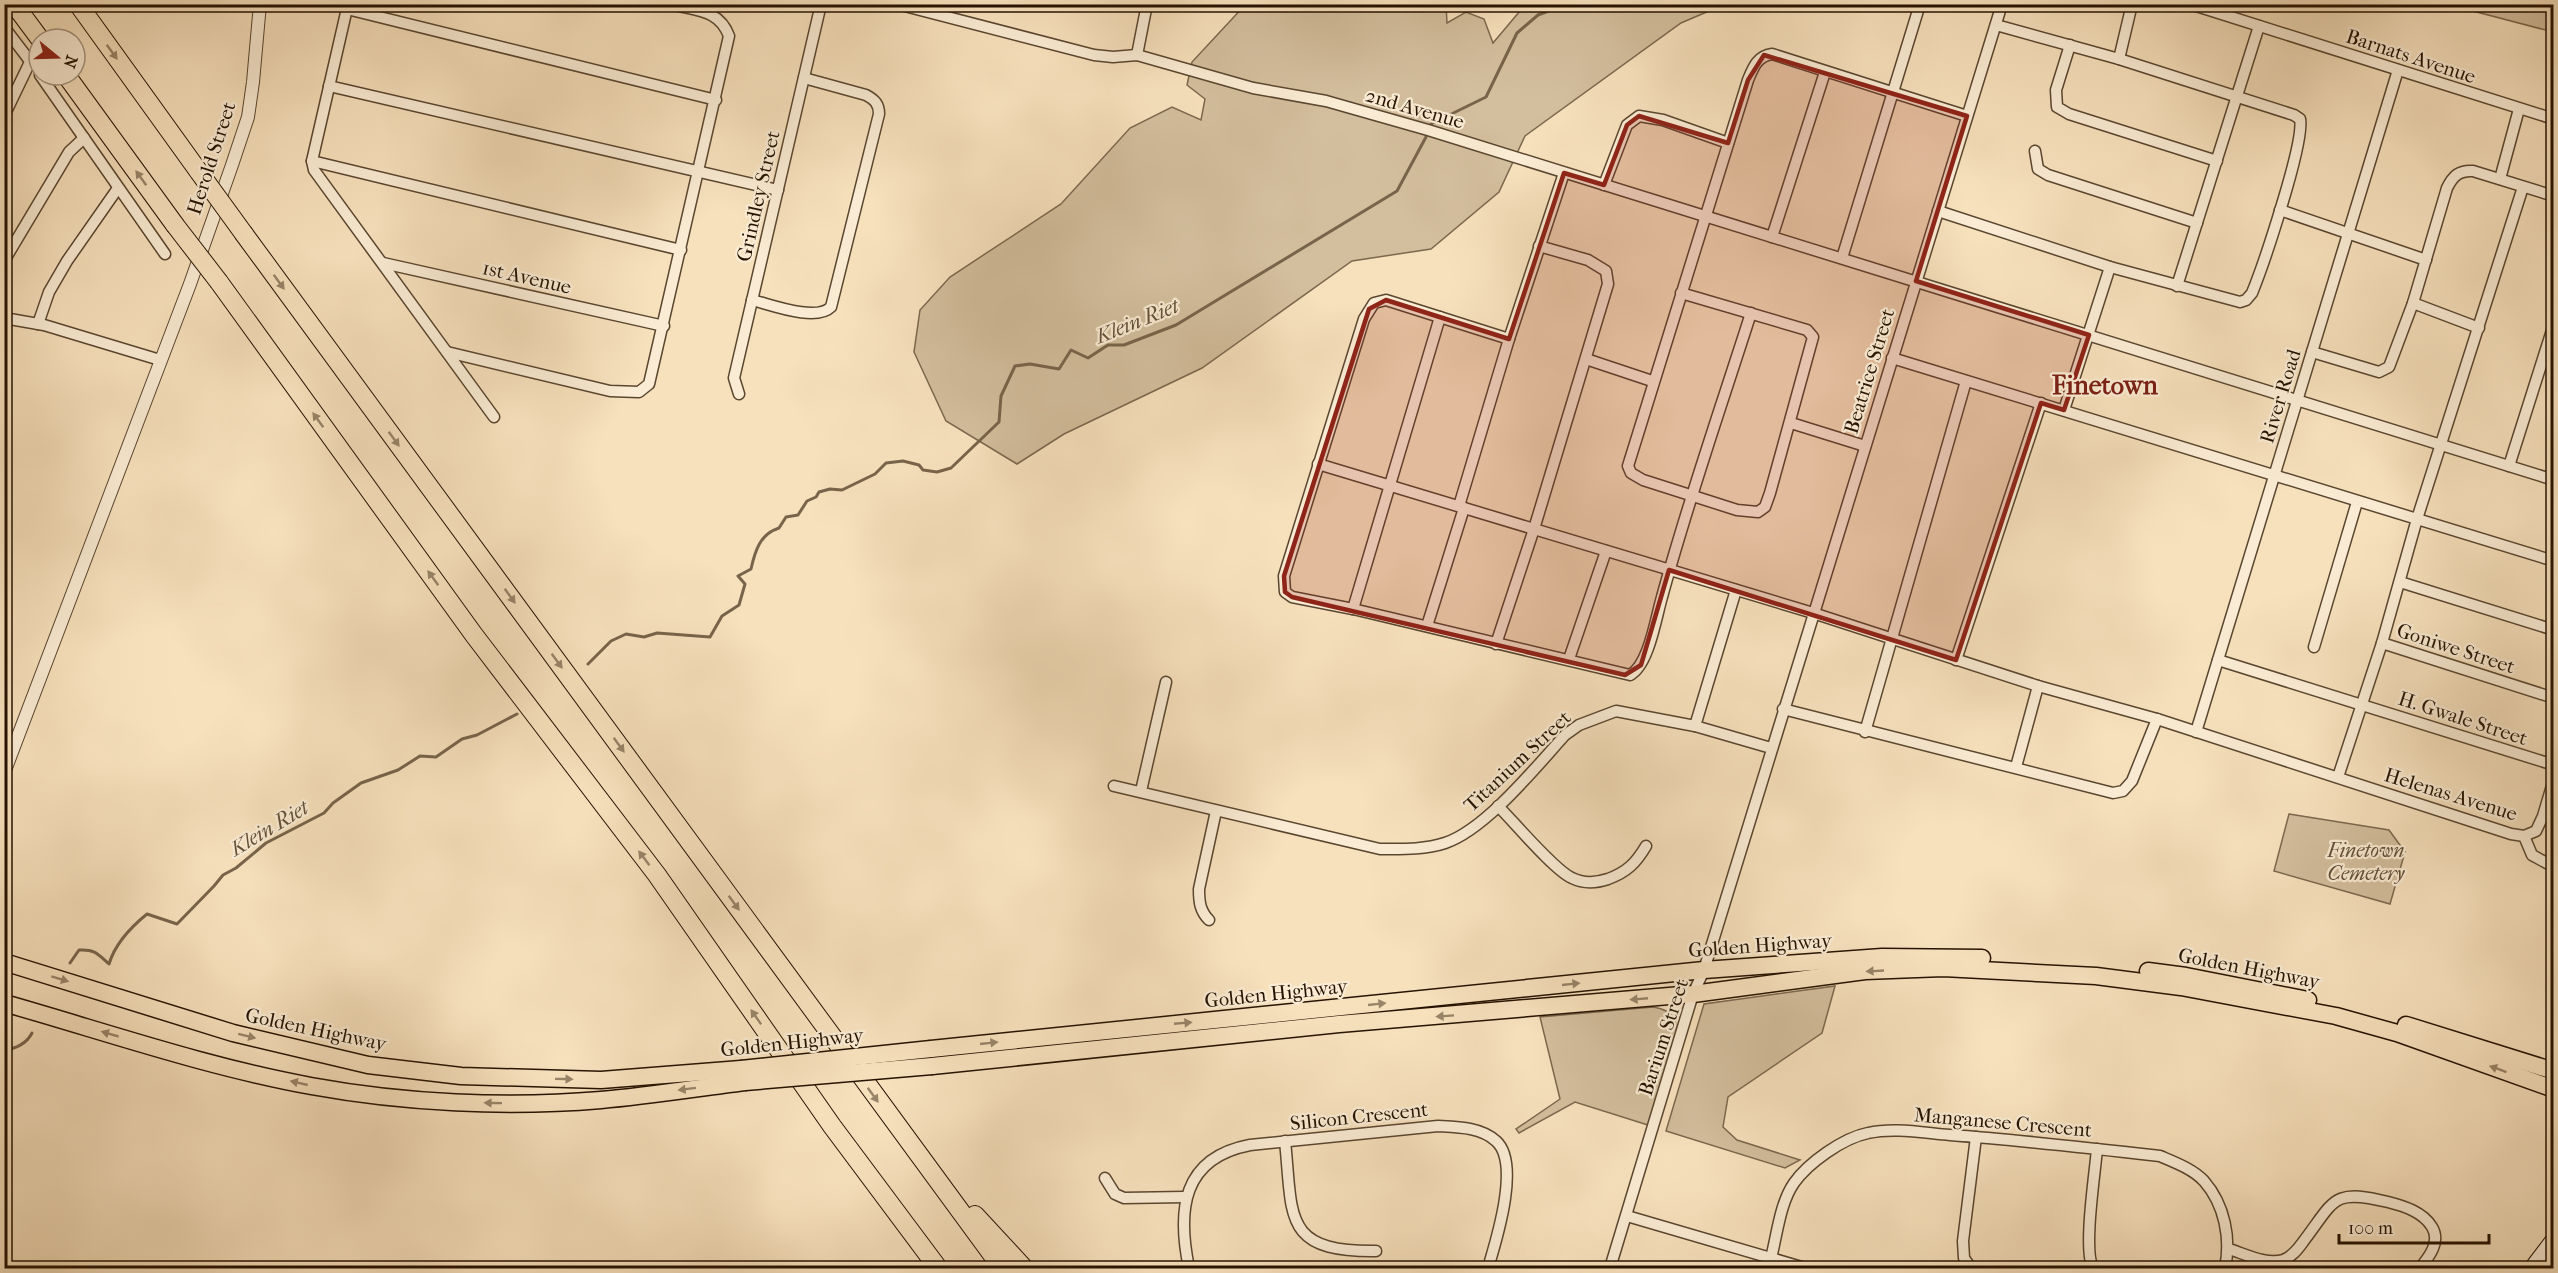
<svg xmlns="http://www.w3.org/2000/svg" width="2558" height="1273" font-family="'IM FELL French Canon',serif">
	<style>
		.green { fill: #d3be9d; stroke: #7c684e; stroke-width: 1.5 }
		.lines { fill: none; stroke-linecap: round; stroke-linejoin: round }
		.stream { stroke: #78644b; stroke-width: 3 }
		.minor-casing { stroke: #5a462f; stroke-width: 13 }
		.tertiary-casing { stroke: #5a462f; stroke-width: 14 }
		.secondary-casing { stroke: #251200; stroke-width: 17 }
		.primary-casing { stroke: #251200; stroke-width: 19 }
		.motorway-casing { stroke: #251200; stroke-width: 20 }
		.minor { stroke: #faecd4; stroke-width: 10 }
		.tertiary { stroke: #faecd4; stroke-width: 12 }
		.secondary { stroke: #faecd4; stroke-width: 15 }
		.primary { stroke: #f7e1bd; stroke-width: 16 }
		.motorway { stroke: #f7e1bd; stroke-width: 18 }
		.primary-bridge-casing { stroke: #251200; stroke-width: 19; stroke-linecap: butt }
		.motorway-bridge-casing { stroke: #251200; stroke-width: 20; stroke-linecap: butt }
		.primary-bridge { stroke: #f7e1bd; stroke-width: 16 }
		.motorway-bridge { stroke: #f7e1bd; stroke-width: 18 }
		.oneway { fill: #988468 }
		.marked { fill: #8f2418; fill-opacity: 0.2; stroke: #8f2418; stroke-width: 4.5; stroke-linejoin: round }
		.labels { text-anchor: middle; stroke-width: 4.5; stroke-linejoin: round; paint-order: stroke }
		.street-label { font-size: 20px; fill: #251200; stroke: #faecd4 }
		.park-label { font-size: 20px; font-style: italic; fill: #624e37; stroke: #faecd4 }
		.water-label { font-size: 21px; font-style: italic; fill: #645038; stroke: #faecd4 }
		.district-label { font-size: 26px; font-weight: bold; fill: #7a1f14; stroke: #faecd4 }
	</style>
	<rect width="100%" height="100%" fill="#f7e1bd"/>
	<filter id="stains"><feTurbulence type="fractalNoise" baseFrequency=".00333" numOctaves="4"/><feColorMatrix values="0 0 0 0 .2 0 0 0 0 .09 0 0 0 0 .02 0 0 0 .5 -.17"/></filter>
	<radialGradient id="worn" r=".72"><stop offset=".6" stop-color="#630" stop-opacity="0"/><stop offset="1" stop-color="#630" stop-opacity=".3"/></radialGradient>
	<g class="green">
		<polygon points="1245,5 1446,5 1447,23 1466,12 1484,19 1493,43 1525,5 1723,5 1681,23 1525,136 1499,192 1431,249 1352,261 1202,368 1064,434 1017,464 946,421 914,352 920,310 950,277 1061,204 1130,128 1172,107 1201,120 1205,99 1187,85 1192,62"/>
		<polygon points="2450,5 2553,5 2553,32"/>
		<polygon points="2289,814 2389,830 2405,852 2390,904 2274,871"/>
		<polygon points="1835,986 1822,1033 1728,1097 1723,1127 1737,1140 1800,1160 1785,1168 1666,1131 1704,1004"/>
		<path d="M 1653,1007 C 1671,1010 1678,1017 1676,1036 L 1648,1125 L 1575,1102 L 1519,1133 L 1516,1129 L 1560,1099 L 1540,1017 Z"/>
	</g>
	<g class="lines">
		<g class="stream">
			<polyline points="1431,124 1486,97 1517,33 1538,15 1567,4"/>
			<path d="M 588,664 L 611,641 L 626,634 L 644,637 L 657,633 L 710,637 L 722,616 L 739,605 L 745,584 L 738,576 L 751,569 C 755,551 760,534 779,528 L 786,517 L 798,515 L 807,501 L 816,497 L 819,492 L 830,489 L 842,490 L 875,474 L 886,463 L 903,461 L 919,465 L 923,470 L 937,472 L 951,468 L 999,422 L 1001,396 L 1015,366 L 1030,364 L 1059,369 L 1071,350 L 1088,358 L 1108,345 L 1124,345 L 1176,325 L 1397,191 L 1426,137"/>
			<path d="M 70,963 L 79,950 C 95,949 98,954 109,964 C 115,944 131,927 147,914 L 177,924 L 214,886 L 223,875 L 236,868 L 266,843 L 324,813 L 333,803 L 361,783 L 398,770 L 420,756 L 436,757 L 462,739 L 477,735 L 517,714"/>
			<path d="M 4,1050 C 16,1049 27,1043 32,1033"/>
		</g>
		<g class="minor-casing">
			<g id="minor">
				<polyline points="348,4 312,161 314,170 494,417"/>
				<polyline points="897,4 1094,55 1113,57 1137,55 1253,88 1326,101 1428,130 2554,480"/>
				<polyline points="2190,4 2554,119"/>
				<polyline points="347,9 716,100"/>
				<polyline points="4,27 33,65"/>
				<polyline points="2070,45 2056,90 2057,107 2069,114 2217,161"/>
				<polyline points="1137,55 1147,4"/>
				<polyline points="2119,59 2132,4"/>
				<polyline points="40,75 165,254"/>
				<polyline points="329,86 778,190"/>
				<polyline points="4,116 30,62"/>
				<polyline points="2035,151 2038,169 2048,175 2197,223"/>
				<polyline points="312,161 681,250"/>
				<polyline points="2500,179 2519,109"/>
				<polyline points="1604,185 1627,125 1639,116 1663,120 1728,143"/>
				<polyline points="2280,210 2426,260"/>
				<path d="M 1938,211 L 2110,267 L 2240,302 L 2246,300 L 2252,293 C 2263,266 2305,142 2300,119 L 2294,115 L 2119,59 L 1996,25"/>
				<polyline points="1772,237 1825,72"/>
				<polyline points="1842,258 1920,4"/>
				<polyline points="4,261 69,152 84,138"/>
				<polyline points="383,263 664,326"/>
				<polyline points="2177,286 2259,26"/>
				<path d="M 1681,293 L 1807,330 L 1813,337 L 1770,493 L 1765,507 L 1758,512 L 1737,510 L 1643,480 L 1631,473 L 1628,466 L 1748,80 C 1753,68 1757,56 1772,54 L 1967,116"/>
				<path d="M 752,300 C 772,305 816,322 831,307 L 879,114 C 879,104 875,100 866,95 L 804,78"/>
				<polyline points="2413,303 2479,328"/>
				<polyline points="4,318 44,325 160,360"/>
				<polyline points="38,324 49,292 67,261 118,188"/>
				<path d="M 1509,339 L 1386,300 L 1374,303 L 1364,319 L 1284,576 L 1285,592 L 1292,597 L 1353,609 L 1630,675 C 1649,665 1656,617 1662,597 C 1688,501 1721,407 1751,313"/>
				<path d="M 447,352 L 610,391 L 639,392 L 649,384 L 729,36 C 719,9 696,11 671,4"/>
				<path d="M 2312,352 L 2379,372 L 2389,367 L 2413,303 L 2447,188 C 2453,176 2459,170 2473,171 L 2554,196"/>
				<polyline points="1892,358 2554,561"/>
				<polyline points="1586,359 1652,381"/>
				<polyline points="739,394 734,378 821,4"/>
				<polyline points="2064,410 2110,267"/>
				<polyline points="1791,423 1865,446"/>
				<polyline points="1318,464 1813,613 2038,686 2157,719 2511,834 2524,836 2536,831 2543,816 2554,779"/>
				<polyline points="2509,466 2554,324"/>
				<polyline points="1459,506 1509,339 1564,173"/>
				<polyline points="2400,582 2554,630"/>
				<polyline points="1353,609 1440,317"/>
				<polyline points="1427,626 1464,508"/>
				<polyline points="2382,643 2554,698"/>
				<polyline points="1496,644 1534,529 1608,284 1606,271 1588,260 1539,246"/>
				<polyline points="2314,647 2357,502"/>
				<polyline points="1569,659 1606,551"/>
				<polyline points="1956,660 2041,403"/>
				<polyline points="2218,660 2554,765"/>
				<polyline points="1783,709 2113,793 2123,791 2132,781 2157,719"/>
				<polyline points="1695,726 1736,590"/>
				<polyline points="1865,732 1966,381"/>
				<polyline points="2196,732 2398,70"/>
				<polyline points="2016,767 2038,686"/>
				<polyline points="2338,777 2382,643 2417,519 2523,187"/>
				<path d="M 1114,786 L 1380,849 C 1401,849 1424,850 1445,843 C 1485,830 1536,767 1565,735 L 1579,725 L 1616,711 L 1695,726 L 1771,748"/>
				<polyline points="1141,791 1166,682"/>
				<path d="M 1498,806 C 1514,822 1555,871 1572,878 C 1584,884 1596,883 1608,879 C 1627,872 1636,863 1646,846"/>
				<polyline points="2524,836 2532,855 2554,867"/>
				<path d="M 1209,920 C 1200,911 1199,902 1199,889 L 1216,811"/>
				<path d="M 1285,1141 C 1293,1217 1282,1252 1376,1251"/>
				<polyline points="1105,1178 1115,1194 1124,1198 1185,1197"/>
				<polyline points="1627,1216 1805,1268"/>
				<path d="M 2229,1249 C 2245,1254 2266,1265 2283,1260 C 2292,1257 2298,1249 2303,1242 C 2335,1200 2332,1188 2388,1202 C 2404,1206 2423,1212 2432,1227 C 2441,1242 2429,1257 2420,1268"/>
				<path d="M 1771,1258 C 1777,1235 1780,1203 1794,1183 C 1808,1163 1843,1138 1868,1133 C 1894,1127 1924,1133 1950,1135 C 2020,1140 2090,1148 2160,1156 C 2174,1162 2193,1169 2204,1181 C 2225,1205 2231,1239 2225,1268"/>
				<path d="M 1189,1268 C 1177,1210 1182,1158 1250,1145 L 1438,1126 C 1457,1127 1481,1127 1496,1141 C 1521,1163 1496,1241 1488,1268"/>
				<polyline points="1610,1268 1693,994 1704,970 2002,4"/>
				<polyline points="1971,1268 1964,1258 1963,1241 1976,1137"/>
				<path d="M 2093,1268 C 2083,1250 2095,1173 2097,1149"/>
			</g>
		</g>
		<g class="tertiary-casing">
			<polyline id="tertiary" points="4,773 190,284 232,165 248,117 253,82 260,4"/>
		</g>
		<g class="secondary-casing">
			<polyline id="secondary" points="2532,1268 2554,1239"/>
		</g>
		<g class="primary-casing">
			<g id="primary">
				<polyline points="4,962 233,1033 368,1065 461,1076 601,1080 741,1069"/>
				<polyline points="2148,971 2186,976 2308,1000"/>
				<path d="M 4,1003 C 106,1032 207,1067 311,1086 C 404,1103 507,1108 601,1100 C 649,1096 697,1088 745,1082"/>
				<polyline points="2406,1025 2554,1071"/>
				<polyline points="931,1049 1704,970 1882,957 1982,958"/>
				<polyline points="932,1066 1339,1024 1693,994 1865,971 1943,968 2096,976 2181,987 2336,1016 2397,1033 2554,1089"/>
			</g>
		</g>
		<g class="motorway-casing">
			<g id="motorway">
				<polyline points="14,4 40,39"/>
				<polyline points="78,4 199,172"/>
				<polyline points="66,75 175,225"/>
				<polyline points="244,234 1002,1268"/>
				<polyline points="219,282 474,635 657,875 832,1126 938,1268"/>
				<polyline points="975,1215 1024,1268"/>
			</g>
		</g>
		<use href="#minor" class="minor"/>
		<use href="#tertiary" class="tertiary"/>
		<use href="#secondary" class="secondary"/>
		<use href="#primary" class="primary"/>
		<use href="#motorway" class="motorway"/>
		<g class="primary-bridge-casing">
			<g id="primary-bridge">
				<polyline points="741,1069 931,1049"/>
				<polyline points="745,1082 932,1066"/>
			</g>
		</g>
		<g class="motorway-bridge-casing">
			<g id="motorway-bridge">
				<polyline points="199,172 244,234"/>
				<polyline points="175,225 219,282"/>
			</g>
		</g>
		<use href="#primary-bridge" class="primary-bridge"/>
		<use href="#motorway-bridge" class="motorway-bridge"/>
	</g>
	<defs><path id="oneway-solid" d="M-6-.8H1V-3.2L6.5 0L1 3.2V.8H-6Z" transform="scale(1.5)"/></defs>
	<g class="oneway">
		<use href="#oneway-solid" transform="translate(112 52) rotate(54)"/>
		<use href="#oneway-solid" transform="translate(141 178) rotate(-126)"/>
		<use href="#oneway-solid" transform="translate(279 282) rotate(54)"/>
		<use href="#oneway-solid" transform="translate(318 420) rotate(-126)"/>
		<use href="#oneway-solid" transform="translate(394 439) rotate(54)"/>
		<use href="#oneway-solid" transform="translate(433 578) rotate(-126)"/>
		<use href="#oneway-solid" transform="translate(510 596) rotate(54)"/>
		<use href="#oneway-solid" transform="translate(557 661) rotate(54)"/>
		<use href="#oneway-solid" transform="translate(619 745) rotate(54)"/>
		<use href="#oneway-solid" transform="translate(644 858) rotate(-127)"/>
		<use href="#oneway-solid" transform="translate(734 903) rotate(54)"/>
		<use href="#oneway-solid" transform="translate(1875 971) rotate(177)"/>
		<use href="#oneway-solid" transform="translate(60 979) rotate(17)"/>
		<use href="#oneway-solid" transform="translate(1571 984) rotate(-6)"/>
		<use href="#oneway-solid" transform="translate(1639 999) rotate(175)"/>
		<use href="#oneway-solid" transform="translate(1377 1004) rotate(-6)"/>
		<use href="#oneway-solid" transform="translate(1445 1016) rotate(176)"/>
		<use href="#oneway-solid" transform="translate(756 1017) rotate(-125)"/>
		<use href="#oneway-solid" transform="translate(1183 1023) rotate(-5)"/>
		<use href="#oneway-solid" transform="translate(110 1034) rotate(-164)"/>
		<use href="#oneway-solid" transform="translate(247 1036) rotate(14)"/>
		<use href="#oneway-solid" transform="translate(989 1043) rotate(-6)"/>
		<use href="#oneway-solid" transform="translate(2498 1069) rotate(-160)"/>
		<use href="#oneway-solid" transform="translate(564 1079) rotate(1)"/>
		<use href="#oneway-solid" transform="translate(299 1083) rotate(-167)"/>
		<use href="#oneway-solid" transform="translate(687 1089) rotate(173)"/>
		<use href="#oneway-solid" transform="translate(873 1095) rotate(54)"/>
		<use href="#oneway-solid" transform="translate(493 1103) rotate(-179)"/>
	</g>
	<path class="marked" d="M 1764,55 L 1967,116 L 1916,281 L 2089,335 L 2064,410 L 2041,403 L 1956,660 L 1669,570 L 1641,665 L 1625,675 L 1292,597 L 1285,592 L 1284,576 L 1369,309 L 1386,300 L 1509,339 L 1564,173 L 1604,185 L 1627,125 L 1639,116 L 1728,143 L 1748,80 Z"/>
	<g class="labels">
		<g class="street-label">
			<text transform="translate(2411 56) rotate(18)" y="7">Barnats Avenue</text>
			<text transform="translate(1415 108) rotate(16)" y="7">2nd Avenue</text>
			<text transform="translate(211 158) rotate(-72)" y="7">Herold Street</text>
			<text transform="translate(758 196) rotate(-77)" y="7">Grindley Street</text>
			<text transform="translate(527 277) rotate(13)" y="7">1st Avenue</text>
			<text transform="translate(1869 371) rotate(-73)" y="7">Beatrice Street</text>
			<text transform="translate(2280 396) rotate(-73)" y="7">River Road</text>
			<text transform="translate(2456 648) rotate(18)" y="7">Goniwe Street</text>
			<text transform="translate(2463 718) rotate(18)" y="7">H. Gwale Street</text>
			<text transform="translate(1517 761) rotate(-43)" y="7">Titanium Street</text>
			<text transform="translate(2451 794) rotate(17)" y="7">Helenas Avenue</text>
			<text transform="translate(1760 945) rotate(-4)" y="7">Golden Highway</text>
			<text transform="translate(2249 968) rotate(11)" y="7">Golden Highway</text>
			<text transform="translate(1276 993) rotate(-6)" y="7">Golden Highway</text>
			<text transform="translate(316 1029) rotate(12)" y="7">Golden Highway</text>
			<text transform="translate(1663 1037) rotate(-72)" y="7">Barium Street</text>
			<text transform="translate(792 1042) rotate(-6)" y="7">Golden Highway</text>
			<text transform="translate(1359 1116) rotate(-6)" y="7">Silicon Crescent</text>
			<text transform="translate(2003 1122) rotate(5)" y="7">Manganese Crescent</text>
		</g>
		<g class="park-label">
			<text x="2366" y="857">Finetown<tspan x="2366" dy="23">Cemetery</tspan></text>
		</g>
		<g class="water-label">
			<text transform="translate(1137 321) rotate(-22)" y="7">Klein Riet</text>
			<text transform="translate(269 828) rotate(-31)" y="7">Klein Riet</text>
		</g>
		<g class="district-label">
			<text x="2105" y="394">Finetown</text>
		</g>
	</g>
	<rect width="2558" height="1273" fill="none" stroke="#f7e1bd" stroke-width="24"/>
	<rect x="6" y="6" width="2546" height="1261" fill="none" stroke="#251200" stroke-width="3"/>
	<rect x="12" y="12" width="2534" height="1249" fill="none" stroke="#251200" stroke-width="1.5"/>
	<g transform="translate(57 57) rotate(109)"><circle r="28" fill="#faecd4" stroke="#a5957f" stroke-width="1.5"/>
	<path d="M0-4.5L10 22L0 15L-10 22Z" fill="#8f2418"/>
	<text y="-9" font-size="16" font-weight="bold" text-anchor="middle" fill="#251200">N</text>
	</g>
	<path d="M2339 1234v9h150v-9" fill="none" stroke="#251200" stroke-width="3"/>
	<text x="2348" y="1234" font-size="18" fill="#251200" stroke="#faecd4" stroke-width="4.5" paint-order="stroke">100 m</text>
	<rect width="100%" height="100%" filter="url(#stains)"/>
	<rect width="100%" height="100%" fill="url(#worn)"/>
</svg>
